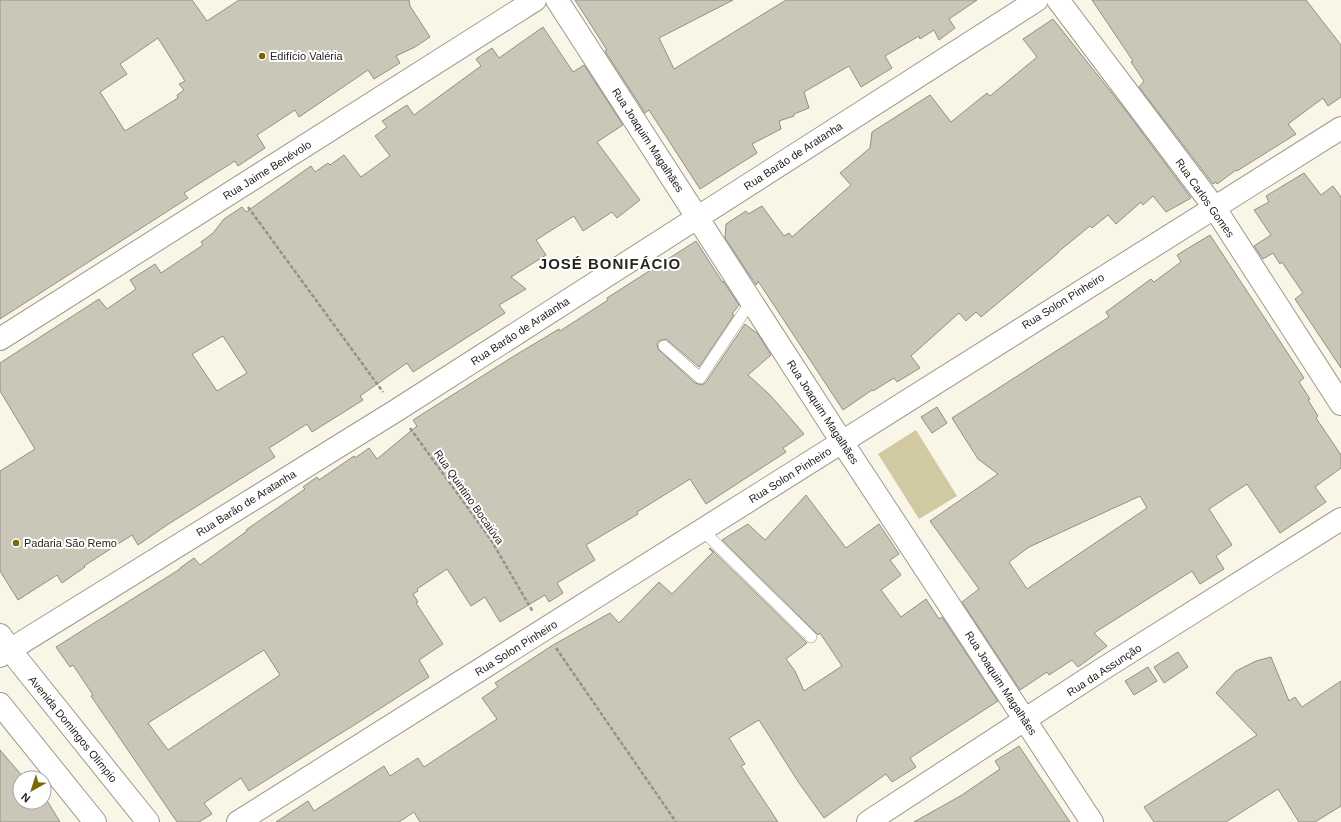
<svg xmlns="http://www.w3.org/2000/svg" width="1341" height="822" font-family="Arial,sans-serif">
	<style>
		.green { fill: #d0c9a2 }
		.building { fill: #cac7b9; stroke: #939083; fill-rule: evenodd }
		.lines { fill: none; stroke-linecap: round; stroke-linejoin: round }
		.lane-casing { stroke: #9b998b; stroke-width: 12 }
		.street-casing { stroke: #9b998b; stroke-width: 24 }
		.secondary-casing { stroke: #9b998b; stroke-width: 24 }
		.primary-casing { stroke: #9b998b; stroke-width: 24 }
		.path { stroke: #959388; stroke-width: 2.5; stroke-dasharray: 4 2; stroke-linecap: butt }
		.lane { stroke: #fff; stroke-width: 11 }
		.street { stroke: #fff; stroke-width: 22 }
		.secondary { stroke: #fff; stroke-width: 22 }
		.primary { stroke: #fff; stroke-width: 22 }
		.poi-dot { fill: #796900; stroke: #fff; stroke-width: 1.5 }
		.labels { text-anchor: middle; stroke-width: 4; stroke-linejoin: round; paint-order: stroke }
		.poi-label { font-size: 11px; fill: #25241f; stroke: #fff; text-anchor: start }
		.street-label { font-size: 11px; fill: #25241f; stroke: #fff }
		.district-label { font-size: 15px; font-weight: bold; letter-spacing: 1px; fill: #25241f; stroke: #fff }
	</style>
	<rect width="100%" height="100%" fill="#f9f6e7"/>
	<polygon class="green" points="916,430 957,496 919,519 878,454"/>
	<g class="building">
		<path d="M 0,0 L 192,0 L 207,21 L 239,0 L 409,0 L 410,6 L 430,37 L 415,47 L 396,56 L 400,63 L 374,79 L 368,70 L 299,117 L 295,110 L 257,135 L 265,148 L 238,166 L 235,161 L 184,193 L 188,198 L 0,319 ZM 158,38 L 185,81 L 179,84 L 184,90 L 177,95 L 178,98 L 125,131 L 100,92 L 127,74 L 120,64 Z"/>
		<polygon points="575,0 733,0 659,38 674,69 786,0 977,0 949,19 955,28 939,40 934,30 920,39 919,36 885,56 892,68 861,87 849,66 804,92 809,108 794,114 794,116 779,121 781,129 752,144 757,153 700,189 649,110 645,113 605,51 607,50"/>
		<polygon points="1092,0 1306,0 1341,45 1341,97 1328,106 1323,98 1288,124 1296,134 1237,171 1236,170 1217,184 1216,182 1213,184 1139,87 1144,81 1131,62 1133,61"/>
		<polygon points="1053,19 1123,107 1191,198 1166,212 1153,196 1143,205 1141,202 1116,224 1108,215 1092,228 1090,226 1058,252 1058,253 981,317 976,312 966,321 959,313 911,356 920,368 897,382 894,378 873,391 872,390 843,410 758,281 756,285 725,238 726,224 746,211 748,214 762,206 784,236 789,233 792,237 851,185 840,173 870,148 872,132 930,95 951,122 987,93 990,96 1037,57 1023,39"/>
		<path d="M 543,27 L 573,72 L 584,65 L 623,125 L 597,142 L 640,200 L 617,218 L 612,212 L 583,231 L 574,216 L 536,240 L 546,255 L 511,277 L 526,289 L 499,305 L 505,313 L 413,372 L 407,363 L 360,396 L 363,400 L 312,432 L 307,424 L 269,448 L 275,457 L 167,525 L 138,545 L 132,535 L 84,566 L 85,567 L 62,583 L 57,575 L 18,600 L 0,571 L 0,471 L 35,449 L 0,391 L 0,363 L 99,299 L 107,309 L 136,289 L 130,280 L 155,264 L 161,273 L 203,245 L 201,242 L 213,233 L 224,219 L 242,207 L 246,212 L 311,166 L 315,172 L 328,163 L 330,165 L 344,155 L 361,177 L 390,156 L 375,136 L 387,127 L 382,121 L 407,105 L 414,115 L 481,66 L 476,59 L 492,48 L 499,58 ZM 223,336 L 247,373 L 217,391 L 192,354 Z"/>
		<polygon points="1304,173 1321,195 1333,186 1341,197 1341,368 1295,299 1303,293 1282,262 1280,264 1273,253 1263,259 1254,246 1271,235 1254,210 1269,202 1266,196"/>
		<path d="M 1210,235 L 1304,378 L 1299,382 L 1310,399 L 1308,400 L 1318,416 L 1316,418 L 1341,455 L 1341,468 L 1315,487 L 1326,502 L 1280,533 L 1247,484 L 1209,509 L 1232,545 L 1216,556 L 1224,569 L 1200,584 L 1192,571 L 1094,633 L 1107,646 L 1078,667 L 1072,660 L 1049,675 L 1047,672 L 1020,690 L 962,602 L 979,589 L 930,521 L 998,474 L 978,459 L 952,418 L 1109,317 L 1106,312 L 1151,279 L 1154,282 L 1181,262 L 1177,255 ZM 1140,496 L 1147,508 L 1027,589 L 1009,562 L 1029,547 Z"/>
		<path d="M 696,241 L 723,283 L 723,281 L 739,305 L 732,314 L 734,315 L 699,367 L 666,339 L 659,341 L 657,344 L 658,349 L 695,383 L 702,385 L 706,382 L 745,324 L 758,334 L 771,355 L 748,375 L 769,394 L 786,413 L 804,434 L 783,448 L 786,452 L 706,504 L 690,479 L 637,512 L 638,514 L 586,545 L 595,560 L 557,583 L 563,593 L 549,602 L 545,595 L 500,622 L 485,597 L 471,606 L 447,569 L 417,589 L 418,591 L 413,594 L 418,602 L 416,603 L 443,644 L 419,660 L 429,677 L 370,715 L 249,791 L 241,778 L 204,803 L 212,814 L 199,822 L 177,822 L 91,696 L 93,695 L 73,665 L 70,667 L 56,647 L 180,569 L 180,568 L 194,558 L 200,565 L 247,531 L 246,530 L 305,489 L 303,487 L 317,477 L 319,480 L 354,456 L 355,458 L 369,448 L 377,459 L 417,426 L 413,420 L 514,356 L 559,329 L 560,331 L 608,300 L 607,298 ZM 264,650 L 280,675 L 168,750 L 148,723 Z"/>
		<polygon points="937,407 947,423 932,433 921,417"/>
		<polygon points="806,495 846,548 879,524 899,554 890,560 901,575 881,590 901,617 926,599 939,619 942,617 998,701 910,758 916,767 892,782 886,774 824,818 799,783 759,720 729,738 745,764 741,766 778,822 420,822 414,812 399,822 276,822 308,801 314,811 384,766 390,776 418,758 424,767 497,719 482,698 498,687 495,683 553,645 610,613 619,623 659,582 672,594 713,552 709,549 710,548 807,643 786,659 795,671 804,691 842,666 820,633 818,635 722,540 748,524 765,540"/>
		<polygon points="1178,652 1188,667 1164,683 1154,667"/>
		<polygon points="1271,657 1289,701 1295,697 1302,707 1341,681 1341,806 1315,822 1299,822 1278,789 1226,822 1154,822 1144,807 1257,735 1216,693 1236,671 1256,661"/>
		<polygon points="1148,667 1157,681 1134,695 1125,681"/>
		<polygon points="1019,746 1070,822 914,822 962,795 1000,769 995,761"/>
		<polygon points="0,750 24,778 20,778 20,802 44,802 46,799 60,822 0,822"/>
	</g>
	<g class="lines">
		<g class="lane-casing">
			<g id="lane">
				<polyline points="664,346 700,378 752,300"/>
				<polyline points="702,530 811,637"/>
			</g>
		</g>
		<g class="street-casing">
			<g id="street">
				<polyline points="557,0 842,442 1092,822"/>
				<polyline points="1058,0 1214,207 1341,404"/>
				<path d="M 238,822 C 606,591 973,358 1341,128"/>
				<polyline points="868,822 1101,670 1341,519"/>
			</g>
		</g>
		<g class="secondary-casing">
			<g id="secondary">
				<polyline points="0,339 535,0"/>
				<polyline points="0,656 397,410 1037,0"/>
			</g>
		</g>
		<g class="primary-casing">
			<g id="primary">
				<polyline points="0,635 18,660 148,822"/>
				<polyline points="0,704 95,822"/>
			</g>
		</g>
		<g class="path">
			<polyline points="248,207 383,392"/>
			<polyline points="410,428 491,540 533,612"/>
			<polyline points="556,648 676,822"/>
		</g>
		<use href="#lane" class="lane"/>
		<use href="#street" class="street"/>
		<use href="#secondary" class="secondary"/>
		<use href="#primary" class="primary"/>
	</g>
	<g class="poi-dot">
		<circle cx="262" cy="56" r="4"/>
		<circle cx="16" cy="543" r="4"/>
	</g>
	<g class="labels">
		<g class="poi-label">
			<text x="270" y="60">Edifício Valéria</text>
			<text x="24" y="547">Padaria São Remo</text>
		</g>
		<g class="street-label">
			<text transform="translate(648 140) rotate(57)" y="4">Rua Joaquim Magalhães</text>
			<text transform="translate(793 156) rotate(-33)" y="4">Rua Barão de Aratanha</text>
			<text transform="translate(267 170) rotate(-32)" y="4">Rua Jaime Benévolo</text>
			<text transform="translate(1205 198) rotate(55)" y="4">Rua Carlos Gomes</text>
			<text transform="translate(1063 301) rotate(-32)" y="4">Rua Solon Pinheiro</text>
			<text transform="translate(520 331) rotate(-33)" y="4">Rua Barão de Aratanha</text>
			<text transform="translate(823 412) rotate(57)" y="4">Rua Joaquim Magalhães</text>
			<text transform="translate(790 475) rotate(-32)" y="4">Rua Solon Pinheiro</text>
			<text transform="translate(469 497) rotate(55)" y="4">Rua Quintino Bocaiúva</text>
			<text transform="translate(246 503) rotate(-32)" y="4">Rua Barão de Aratanha</text>
			<text transform="translate(516 648) rotate(-32)" y="4">Rua Solon Pinheiro</text>
			<text transform="translate(1104 670) rotate(-33)" y="4">Rua da Assunção</text>
			<text transform="translate(1001 683) rotate(57)" y="4">Rua Joaquim Magalhães</text>
			<text transform="translate(73 729) rotate(51)" y="4">Avenida Domingos Olímpio</text>
		</g>
		<g class="district-label">
			<text x="610" y="269">JOSÉ BONIFÁCIO</text>
		</g>
	</g>
	<g transform="translate(32 790) rotate(219)"><circle r="19" fill="#ffffff" stroke="#a8a7a5"/>
	<path d="M0-3L7 15L0 10L-7 15Z" fill="#796900"/>
	<text y="-6" font-size="11" font-weight="bold" text-anchor="middle" fill="#25241f">N</text>
	</g>
</svg>
